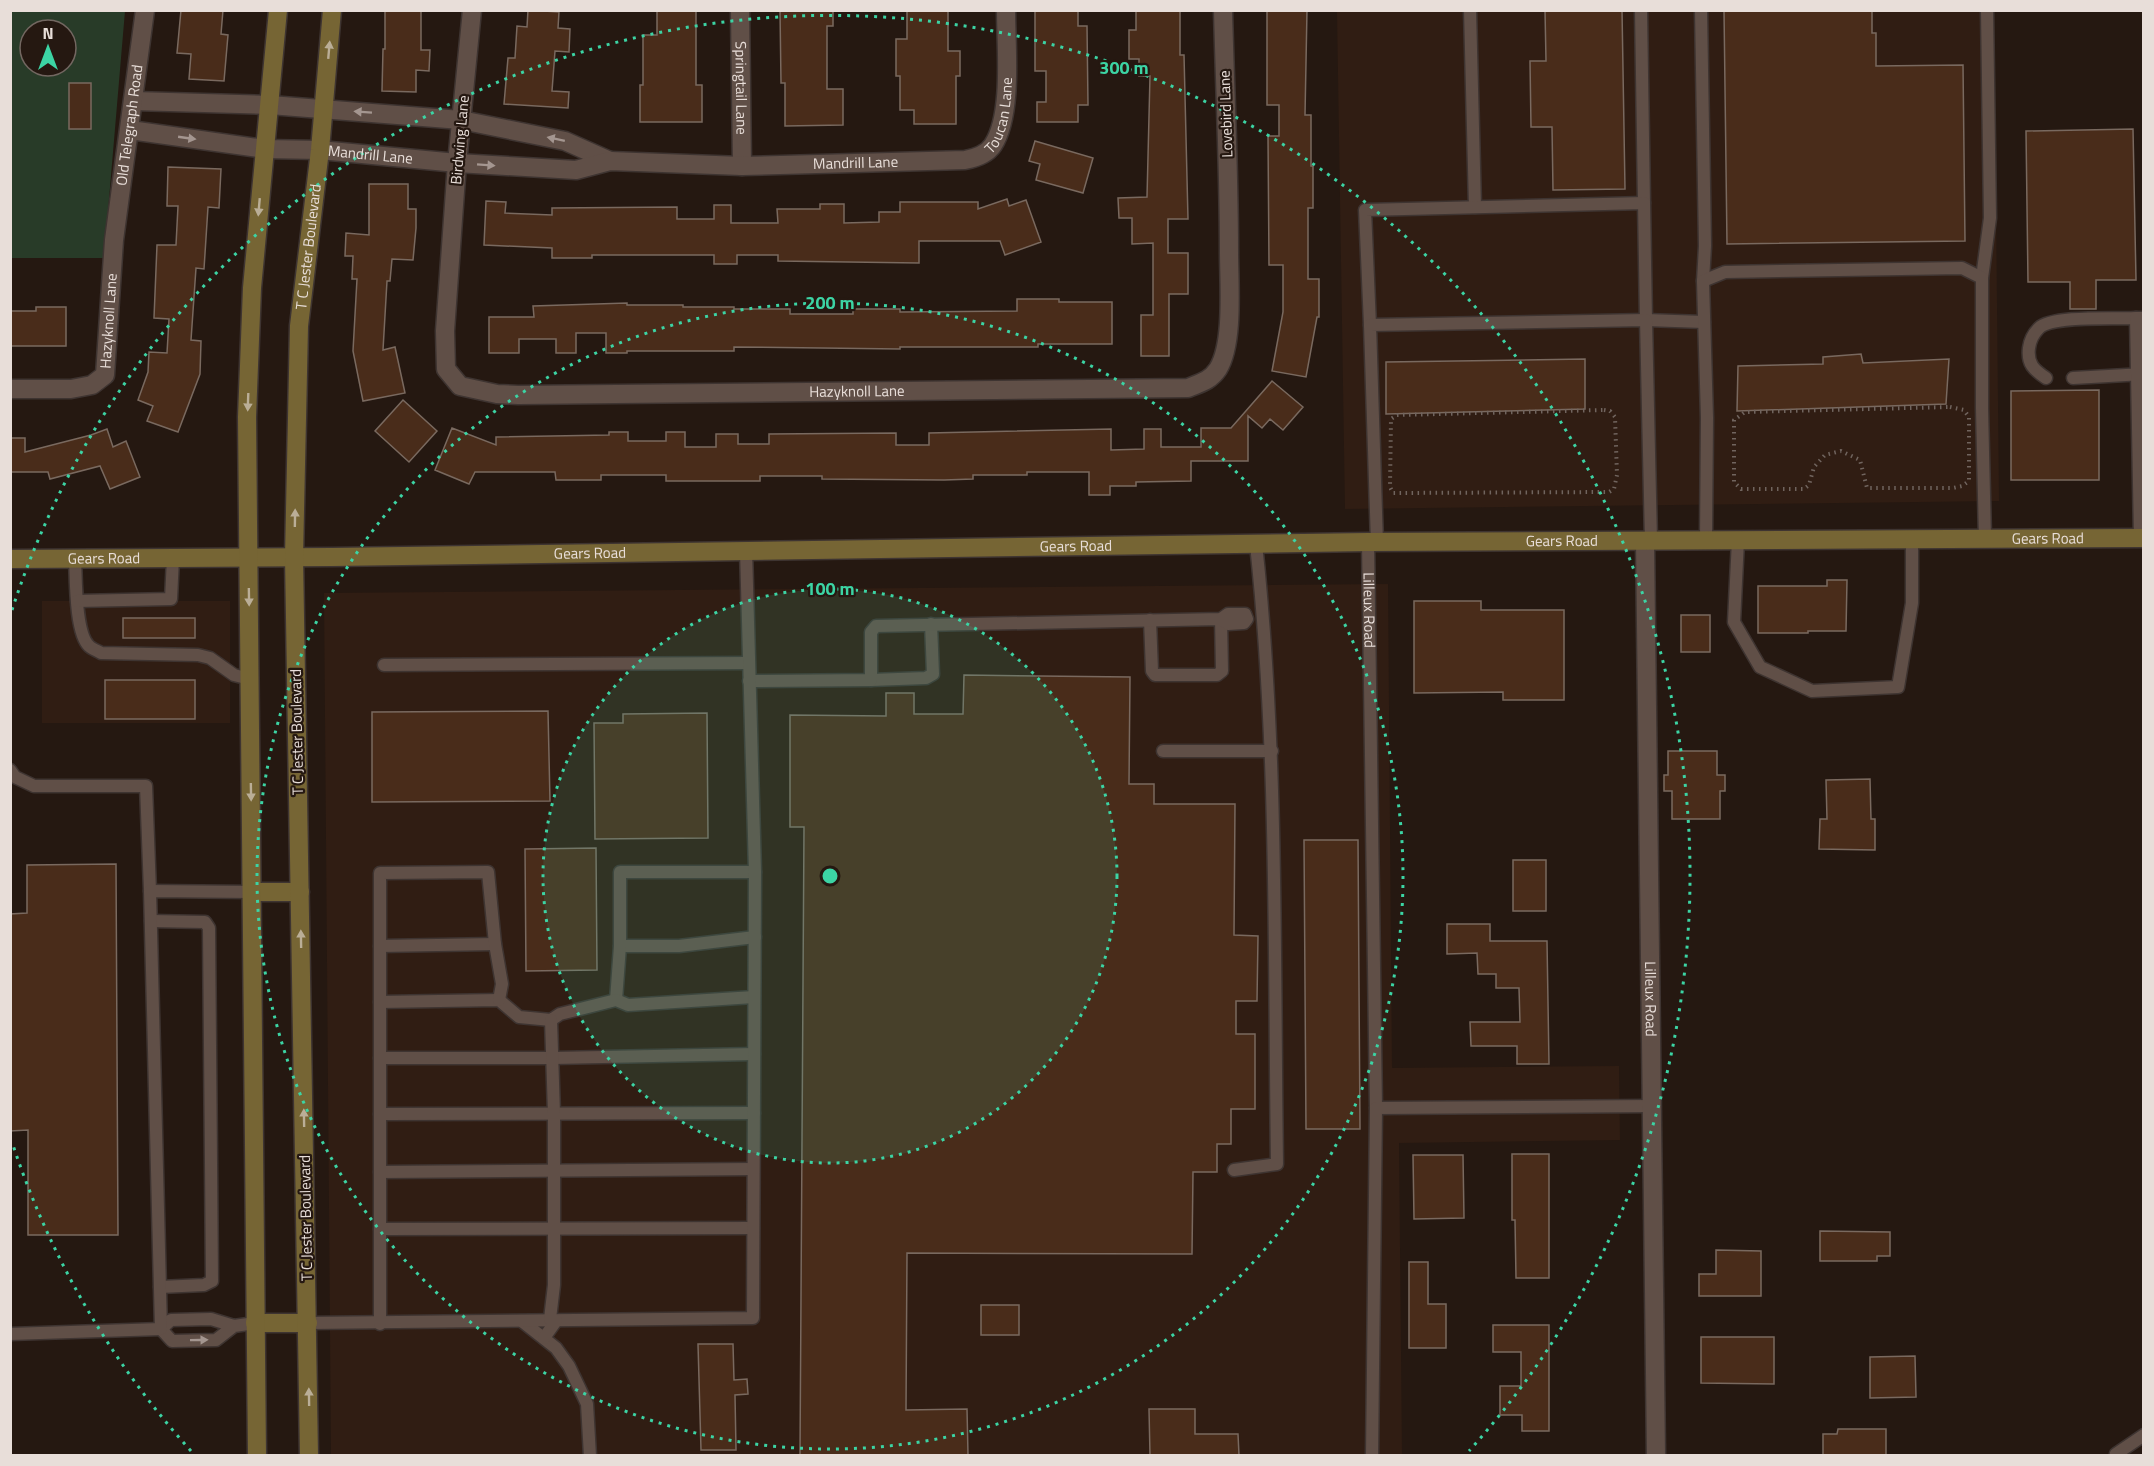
<svg xmlns="http://www.w3.org/2000/svg" width="2154" height="1466" font-family="'Titillium Web',sans-serif">
	<style>
		.built { fill: #301d13 }
		.green { fill: #283b28; fill-rule: evenodd }
		.building { fill: #492c1a; stroke: #79695f; stroke-width: 1.5 }
		.lines { fill: none; stroke-linecap: round; stroke-linejoin: round }
		.service-casing { stroke: #3e3431; stroke-width: 15 }
		.minor-casing { stroke: #3e3431; stroke-width: 21 }
		.secondary-casing { stroke: #3e3431; stroke-width: 21 }
		.path { stroke: #70645e; stroke-width: 4; stroke-dasharray: 1.5 4.5; stroke-linecap: butt }
		.service { stroke: #604f47; stroke-width: 12 }
		.minor { stroke: #604f47; stroke-width: 18 }
		.secondary { stroke: #766534; stroke-width: 18 }
		.oneway { fill: #baae97 }
		.oneway2 { fill: #a49690 }
		.ring { fill: none; stroke: #3cd4a4; stroke-width: 3; stroke-dasharray: 3 6 }
		.labels { text-anchor: middle; stroke-width: 4.5; stroke-linejoin: round; paint-order: stroke }
		.street-label { font-size: 15px; fill: #e8ded9; stroke: #251811 }
		.centre { fill: #3cd4a4; stroke: #251811; stroke-width: 3 }
		.ring-label { font-size: 18px; text-anchor: middle; font-weight: bold; fill: #3cd4a4; stroke: #251811; stroke-width: 4.5; stroke-linejoin: round; paint-order: stroke }
	</style>
	<rect width="100%" height="100%" fill="#251811"/>
	<g class="built">
		<polygon points="1337,11 1994,11 1999,501 1345,509"/>
		<polygon points="1388,584 1392,1068 1619,1066 1620,1140 1399,1143 1402,1455 331,1455 324,593"/>
		<rect x="42" y="601" width="188" height="122"/>
	</g>
	<path class="green" d="M 11,11 L 125,11 L 104,258 L 11,258 ZM 30,30 L 66,30 L 66,66 L 30,66 Z"/>
	<g class="building">
		<polygon points="181,10 223,10 221,34 228,35 224,81 189,79 191,54 177,53"/>
		<polygon points="385,10 421,10 421,50 430,50 429,71 416,70 416,92 382,91 383,49 385,49"/>
		<polygon points="528,10 559,12 558,28 570,29 569,52 555,51 552,91 569,92 568,108 504,104 508,58 515,58 517,26 527,27"/>
		<polygon points="657,10 696,10 696,85 702,85 702,122 640,122 640,85 643,85 643,35 657,35"/>
		<polygon points="780,10 833,10 833,26 827,26 827,89 843,89 843,125 785,126 785,83 781,83"/>
		<polygon points="907,10 948,10 948,51 960,51 960,76 956,76 956,124 914,124 914,110 900,110 900,76 896,76 896,39 907,39"/>
		<polygon points="1035,10 1078,10 1078,26 1087,26 1088,105 1078,105 1078,122 1037,122 1037,102 1046,102 1046,71 1035,71"/>
		<polygon points="1136,10 1180,10 1180,55 1184,55 1188,219 1168,219 1168,253 1188,253 1188,294 1169,294 1169,356 1141,356 1141,315 1153,315 1153,243 1132,244 1132,218 1119,218 1118,198 1147,197 1150,76 1139,76 1139,59 1129,59 1129,30 1136,30"/>
		<polygon points="1267,10 1307,10 1305,115 1311,115 1311,166 1313,166 1313,208 1308,208 1308,279 1319,279 1319,317 1317,317 1306,377 1272,371 1283,312 1283,265 1269,265 1268,136 1279,136 1279,105 1267,105"/>
		<polygon points="1545,10 1622,10 1625,189 1553,190 1552,127 1531,127 1530,61 1546,61"/>
		<polygon points="1724,10 1872,10 1872,33 1876,33 1876,66 1963,65 1965,241 1727,244"/>
		<rect x="69" y="83" width="22" height="46"/>
		<polygon points="2133,129 2136,280 2096,280 2096,309 2070,309 2070,282 2028,282 2026,131"/>
		<polygon points="1035,141 1093,158 1083,193 1036,180 1040,164 1029,161"/>
		<polygon points="168,167 221,169 219,208 208,207 204,269 196,268 191,340 201,341 200,374 178,432 147,421 153,406 138,400 148,372 149,352 167,353 169,319 154,318 157,245 176,245 178,206 167,206"/>
		<polygon points="369,184 408,184 408,209 416,209 416,228 413,260 392,259 390,281 387,281 383,350 395,347 405,393 363,401 353,351 357,279 352,279 353,256 345,256 346,233 369,235"/>
		<polygon points="1007,199 1009,206 1026,200 1041,242 1005,255 1000,241 919,241 919,263 778,261 778,255 737,255 737,264 714,264 714,255 592,255 592,258 552,258 552,248 484,245 486,201 506,202 505,213 552,215 552,208 677,207 677,219 714,219 714,205 731,205 731,223 778,223 777,209 820,209 820,204 844,204 844,223 879,222 879,212 900,212 900,202 978,202 978,209"/>
		<polygon points="1017,299 1059,299 1059,302 1112,302 1112,344 1038,344 1038,347 900,347 900,349 734,347 734,351 627,351 627,353 606,353 606,333 576,333 576,353 556,353 556,339 519,339 519,353 489,353 489,317 534,317 533,306 627,303 627,305 683,305 683,307 734,307 734,309 790,309 790,314 853,314 853,309 900,309 900,312 1017,311"/>
		<polygon points="36,307 66,307 66,346 10,346 10,311 36,311"/>
		<polygon points="1861,354 1863,363 1949,359 1946,404 1737,411 1738,366 1823,364 1823,357"/>
		<polygon points="1585,359 1585,409 1386,414 1386,362"/>
		<polygon points="1272,381 1303,407 1283,430 1270,419 1262,428 1248,416 1248,461 1191,461 1191,481 1136,482 1136,486 1110,486 1110,495 1089,495 1089,472 1027,472 1027,475 973,475 973,479 944,480 822,479 822,476 760,476 760,481 666,481 666,475 601,475 601,480 556,480 555,472 475,472 469,484 435,470 452,428 496,445 496,437 609,435 609,432 628,432 628,441 666,441 666,432 685,432 685,447 716,447 716,434 738,434 738,444 769,444 769,434 896,433 896,445 929,445 929,433 1111,429 1111,450 1144,449 1144,429 1161,429 1161,447 1201,447 1201,428 1231,428"/>
		<polygon points="2099,390 2099,480 2011,480 2011,391"/>
		<polygon points="403,400 437,431 409,462 375,431"/>
		<polygon points="107,429 113,447 126,441 140,477 110,489 100,466 50,479 48,472 10,472 10,438 25,438 25,452 91,435"/>
		<polygon points="1827,580 1847,580 1846,631 1808,631 1808,633 1758,633 1758,586 1827,586"/>
		<polygon points="1414,601 1481,601 1481,610 1564,610 1564,700 1503,700 1503,692 1414,693"/>
		<rect x="1681" y="615" width="29" height="37"/>
		<rect x="123" y="618" width="72" height="20"/>
		<polygon points="964,675 1130,677 1129,784 1154,784 1154,804 1235,804 1234,935 1258,936 1257,1001 1236,1001 1236,1034 1255,1034 1255,1109 1231,1109 1231,1144 1217,1144 1217,1172 1193,1172 1192,1254 907,1253 906,1410 967,1409 968,1455 800,1455 804,827 790,827 790,715 886,716 886,693 914,693 914,714 963,714"/>
		<rect x="105" y="680" width="90" height="39"/>
		<polygon points="548,711 550,801 372,802 372,712"/>
		<polygon points="707,713 708,838 595,839 594,723 623,723 623,714"/>
		<polygon points="1668,751 1717,751 1717,775 1725,775 1725,791 1720,791 1720,819 1672,819 1672,791 1664,791 1664,775 1668,775"/>
		<polygon points="1870,779 1871,819 1875,819 1875,850 1819,849 1820,819 1827,819 1826,780"/>
		<polygon points="1304,840 1358,840 1360,1129 1306,1129"/>
		<polygon points="596,848 597,970 526,971 525,849"/>
		<rect x="1513" y="860" width="33" height="51"/>
		<polygon points="116,864 118,1235 28,1235 28,1130 10,1131 10,914 27,913 27,865"/>
		<polygon points="1447,924 1490,924 1490,941 1547,941 1549,1064 1517,1064 1517,1046 1471,1046 1470,1022 1520,1022 1519,988 1496,988 1496,974 1478,974 1477,953 1447,954"/>
		<polygon points="1512,1154 1549,1154 1549,1278 1516,1278 1515,1220 1512,1220"/>
		<polygon points="1413,1155 1463,1155 1464,1218 1414,1219"/>
		<polygon points="1820,1231 1890,1232 1890,1256 1877,1256 1877,1261 1820,1261"/>
		<polygon points="1716,1250 1761,1251 1761,1296 1699,1296 1699,1274 1716,1274"/>
		<polygon points="1409,1262 1428,1262 1428,1304 1446,1304 1446,1348 1409,1348"/>
		<rect x="981" y="1305" width="38" height="30"/>
		<polygon points="1493,1325 1549,1325 1549,1431 1522,1431 1522,1415 1500,1415 1500,1386 1521,1386 1521,1352 1493,1352"/>
		<polygon points="1701,1337 1774,1337 1774,1384 1701,1383"/>
		<polygon points="698,1344 733,1344 734,1380 747,1379 748,1394 735,1395 736,1450 701,1450"/>
		<polygon points="1915,1356 1916,1397 1870,1398 1870,1357"/>
		<polygon points="1149,1409 1195,1409 1195,1434 1238,1434 1239,1455 1150,1455"/>
		<polygon points="1838,1429 1886,1429 1886,1455 1823,1455 1823,1434 1837,1434"/>
	</g>
	<g class="lines">
		<g class="service-casing">
			<g id="service">
				<polyline points="1470,10 1475,207"/>
				<polyline points="1641,10 1644,203"/>
				<polyline points="1701,10 1705,246 1703,281"/>
				<polyline points="1982,278 1990,218 1987,10"/>
				<polyline points="1370,325 1365,210 1644,203 1646,320 1704,322"/>
				<path d="M 2046,378 C 2034,370 2027,364 2029,348 C 2030,340 2033,334 2039,328 C 2052,315 2116,319 2136,318"/>
				<polyline points="2073,378 2144,374"/>
				<polyline points="2140,538 2136,318 2144,318"/>
				<polyline points="1706,540 1707,418 1703,281 1725,272 1962,268 1982,278 1982,408 1985,539"/>
				<polyline points="1738,540 1734,622 1760,667 1812,691 1898,687 1912,603 1912,540"/>
				<path id="s1" d="M 1368,542 L 1376,1108"/>
				<polyline points="1377,543 1370,325 1646,320 1651,541"/>
				<path d="M 75,558 C 76,578 75,633 89,646 C 92,649 98,651 101,653 L 198,655 L 210,658 L 234,675 L 250,679"/>
				<polyline points="77,601 171,599 173,558"/>
				<polyline points="1150,620 1152,671 1155,675 1217,675 1222,671 1221,619"/>
				<polyline points="384,665 748,663"/>
				<polyline points="871,680 926,678 933,674 931,624"/>
				<polyline points="749,681 871,680 871,632 876,626 1221,619 1228,624 1244,623 1247,619 1245,614 1228,614 1221,619"/>
				<polyline points="1163,751 1272,751"/>
				<polyline points="10,770 15,777 34,786 146,786 150,891"/>
				<polyline points="151,921 205,922 209,928 212,1281 204,1285 160,1287"/>
				<polyline points="380,946 495,944"/>
				<polyline points="620,946 679,946 755,937"/>
				<polyline points="616,1000 620,946 620,872 755,872"/>
				<polyline points="380,1002 499,1000 519,1017 551,1020 560,1014 616,1000 628,1005 754,997"/>
				<polyline points="380,1058 553,1058 754,1054"/>
				<polyline points="380,1114 754,1113"/>
				<path d="M 1234,1170 L 1277,1164 C 1274,957 1278,750 1256,544"/>
				<polyline points="380,1172 753,1169"/>
				<polyline points="380,1229 753,1228"/>
				<polyline points="523,1322 556,1348 569,1366 587,1404 590,1456"/>
				<polyline points="308,1323 753,1318 755,872 746,550"/>
				<polyline points="380,1324 380,873 488,872 495,944 502,984 499,1000"/>
				<polyline points="234,1326 216,1340 172,1341 161,1329 171,1320 211,1319 234,1326 255,1323"/>
				<polyline points="10,1334 161,1329 150,891 253,892"/>
				<polyline points="544,1338 556,1321 550,1319 554,1285 554,1114 551,1020"/>
				<polyline points="1372,1456 1376,1108 1652,1106"/>
				<polyline points="2117,1456 2116,1454 2144,1435"/>
			</g>
		</g>
		<g class="minor-casing">
			<g id="minor">
				<path id="s2" d="M 472,10 L 457,163 L 445,331 L 446,369 L 460,386 L 497,394 L 518,395 L 1188,388 C 1200,383 1210,381 1218,369 C 1234,343 1229,284 1229,252 C 1229,172 1225,91 1223,10"/>
				<path id="s3" d="M 740,10 L 742,166"/>
				<polyline points="134,101 270,105 461,120 565,141 610,161"/>
				<path id="s4" d="M 130,130 L 265,149 L 320,150 L 457,163 L 576,170 L 610,161 L 742,166 L 965,160 C 976,158 987,154 993,145 C 1013,114 1006,47 1006,10"/>
				<path id="s5" d="M 10,389 L 71,389 L 92,385 L 105,375 L 114,240 L 145,10"/>
				<path id="s6" d="M 1645,541 L 1656,1456"/>
			</g>
		</g>
		<g class="secondary-casing">
			<g id="secondary">
				<path id="s7" d="M 10,559 L 332,557 L 1368,542 L 2144,538"/>
				<polyline points="253,892 300,892"/>
				<polyline points="255,1323 308,1323"/>
				<polyline points="257,1456 247,417 252,288 278,10"/>
				<path id="s8" d="M 309,1456 L 294,557 L 299,326 L 320,150 L 332,10"/>
			</g>
		</g>
		<g class="path">
			<polygon points="1950,407 1964,410 1969,417 1969,481 1962,486 1953,488 1867,488 1860,460 1841,451 1825,455 1814,467 1809,485 1804,489 1741,489 1734,482 1734,420 1745,412"/>
			<polygon points="1604,410 1610,411 1615,417 1617,475 1614,489 1609,492 1393,493 1390,487 1391,419 1397,415"/>
		</g>
		<use href="#service" class="service"/>
		<use href="#minor" class="minor"/>
		<use href="#secondary" class="secondary"/>
	</g>
	<defs><path id="oneway-solid" d="M-6-.8H1V-3.2L6.5 0L1 3.2V.8H-6Z" transform="scale(1.5)"/></defs>
	<g class="oneway">
		<use href="#oneway-solid" transform="translate(329 50) rotate(-85)"/>
		<use href="#oneway-solid" transform="translate(259 207) rotate(95)"/>
		<use href="#oneway-solid" transform="translate(248 402) rotate(92)"/>
		<use href="#oneway-solid" transform="translate(295 518) rotate(-89)"/>
		<use href="#oneway-solid" transform="translate(249 597) rotate(89)"/>
		<use href="#oneway-solid" transform="translate(251 792) rotate(89)"/>
		<use href="#oneway-solid" transform="translate(301 939) rotate(-91)"/>
		<use href="#oneway-solid" transform="translate(304 1118) rotate(-91)"/>
		<use href="#oneway-solid" transform="translate(309 1397) rotate(-91)"/>
	</g>
	<g class="oneway2">
		<use href="#oneway-solid" transform="translate(363 112) rotate(-176)"/>
		<use href="#oneway-solid" transform="translate(187 138) rotate(8)"/>
		<use href="#oneway-solid" transform="translate(556 139) rotate(-168)"/>
		<use href="#oneway-solid" transform="translate(486 165) rotate(4)"/>
		<use href="#oneway-solid" transform="translate(199 1340) rotate(-1)"/>
	</g>
	<circle cx="830" cy="876" r="287" fill="#3cd4a4" fill-opacity=".12"/>
	<g class="ring">
		<circle cx="830" cy="876" r="287"/>
		<circle cx="830" cy="876" r="573"/>
		<path d="M191 1451A860 860 0 0 1 12 1142M12 610A860 860 0 1 1 1469 1451"/>
	</g>
	<g class="labels">
		<g class="street-label">
			<text dy="5" stroke="none"><textPath href="#s3" startOffset="78">Springtail Lane</textPath></text>
			<text dy="5" stroke="none"><textPath href="#s4" startOffset="902">Toucan Lane</textPath></text>
			<text transform="translate(1226 114) rotate(-92)" y="5">Lovebird Lane</text>
			<text dy="5" stroke="none"><textPath href="#s5" startOffset="350">Old Telegraph Road</textPath></text>
			<text transform="translate(460 140) rotate(-85)" y="5">Birdwing Lane</text>
			<text dy="5" stroke="none"><textPath href="#s4" startOffset="242">Mandrill Lane</textPath></text>
			<text dy="5" stroke="none"><textPath href="#s4" startOffset="729">Mandrill Lane</textPath></text>
			<text dy="5" stroke="none"><textPath href="#s8" startOffset="1210">T C Jester Boulevard</textPath></text>
			<text dy="5" stroke="none"><textPath href="#s5" startOffset="153">Hazyknoll Lane</textPath></text>
			<text dy="5" stroke="none"><textPath href="#s2" startOffset="780">Hazyknoll Lane</textPath></text>
			<text dy="5" stroke="none"><textPath href="#s7" startOffset="2038">Gears Road</textPath></text>
			<text dy="5" stroke="none"><textPath href="#s7" startOffset="1552">Gears Road</textPath></text>
			<text dy="5" stroke="none"><textPath href="#s7" startOffset="1066">Gears Road</textPath></text>
			<text dy="5" stroke="none"><textPath href="#s7" startOffset="580">Gears Road</textPath></text>
			<text dy="5" stroke="none"><textPath href="#s7" startOffset="94">Gears Road</textPath></text>
			<text dy="5" stroke="none"><textPath href="#s1" startOffset="68">Lilleux Road</textPath></text>
			<text transform="translate(297 732) rotate(-91)" y="5">T C Jester Boulevard</text>
			<text dy="5" stroke="none"><textPath href="#s6" startOffset="458">Lilleux Road</textPath></text>
			<text transform="translate(306 1218) rotate(-91)" y="5">T C Jester Boulevard</text>
		</g>
	</g>
	<circle cx="830" cy="876" r="9" class="centre"/>
	<g class="ring-label">
		<text x="1124" y="74">300 m</text>
		<text x="830" y="309">200 m</text>
		<text x="830" y="595">100 m</text>
	</g>
	<rect width="2154" height="1466" fill="none" stroke="#e8ded9" stroke-width="24"/>
	<g transform="translate(48 48)"><circle r="28" fill="#251811" stroke="#736761" stroke-width="1.5"/>
	<path d="M0-4.5L10 22L0 15L-10 22Z" fill="#3cd4a4"/>
	<text y="-9" font-size="16" font-weight="bold" text-anchor="middle" fill="#e8ded9">N</text>
	</g>
</svg>
